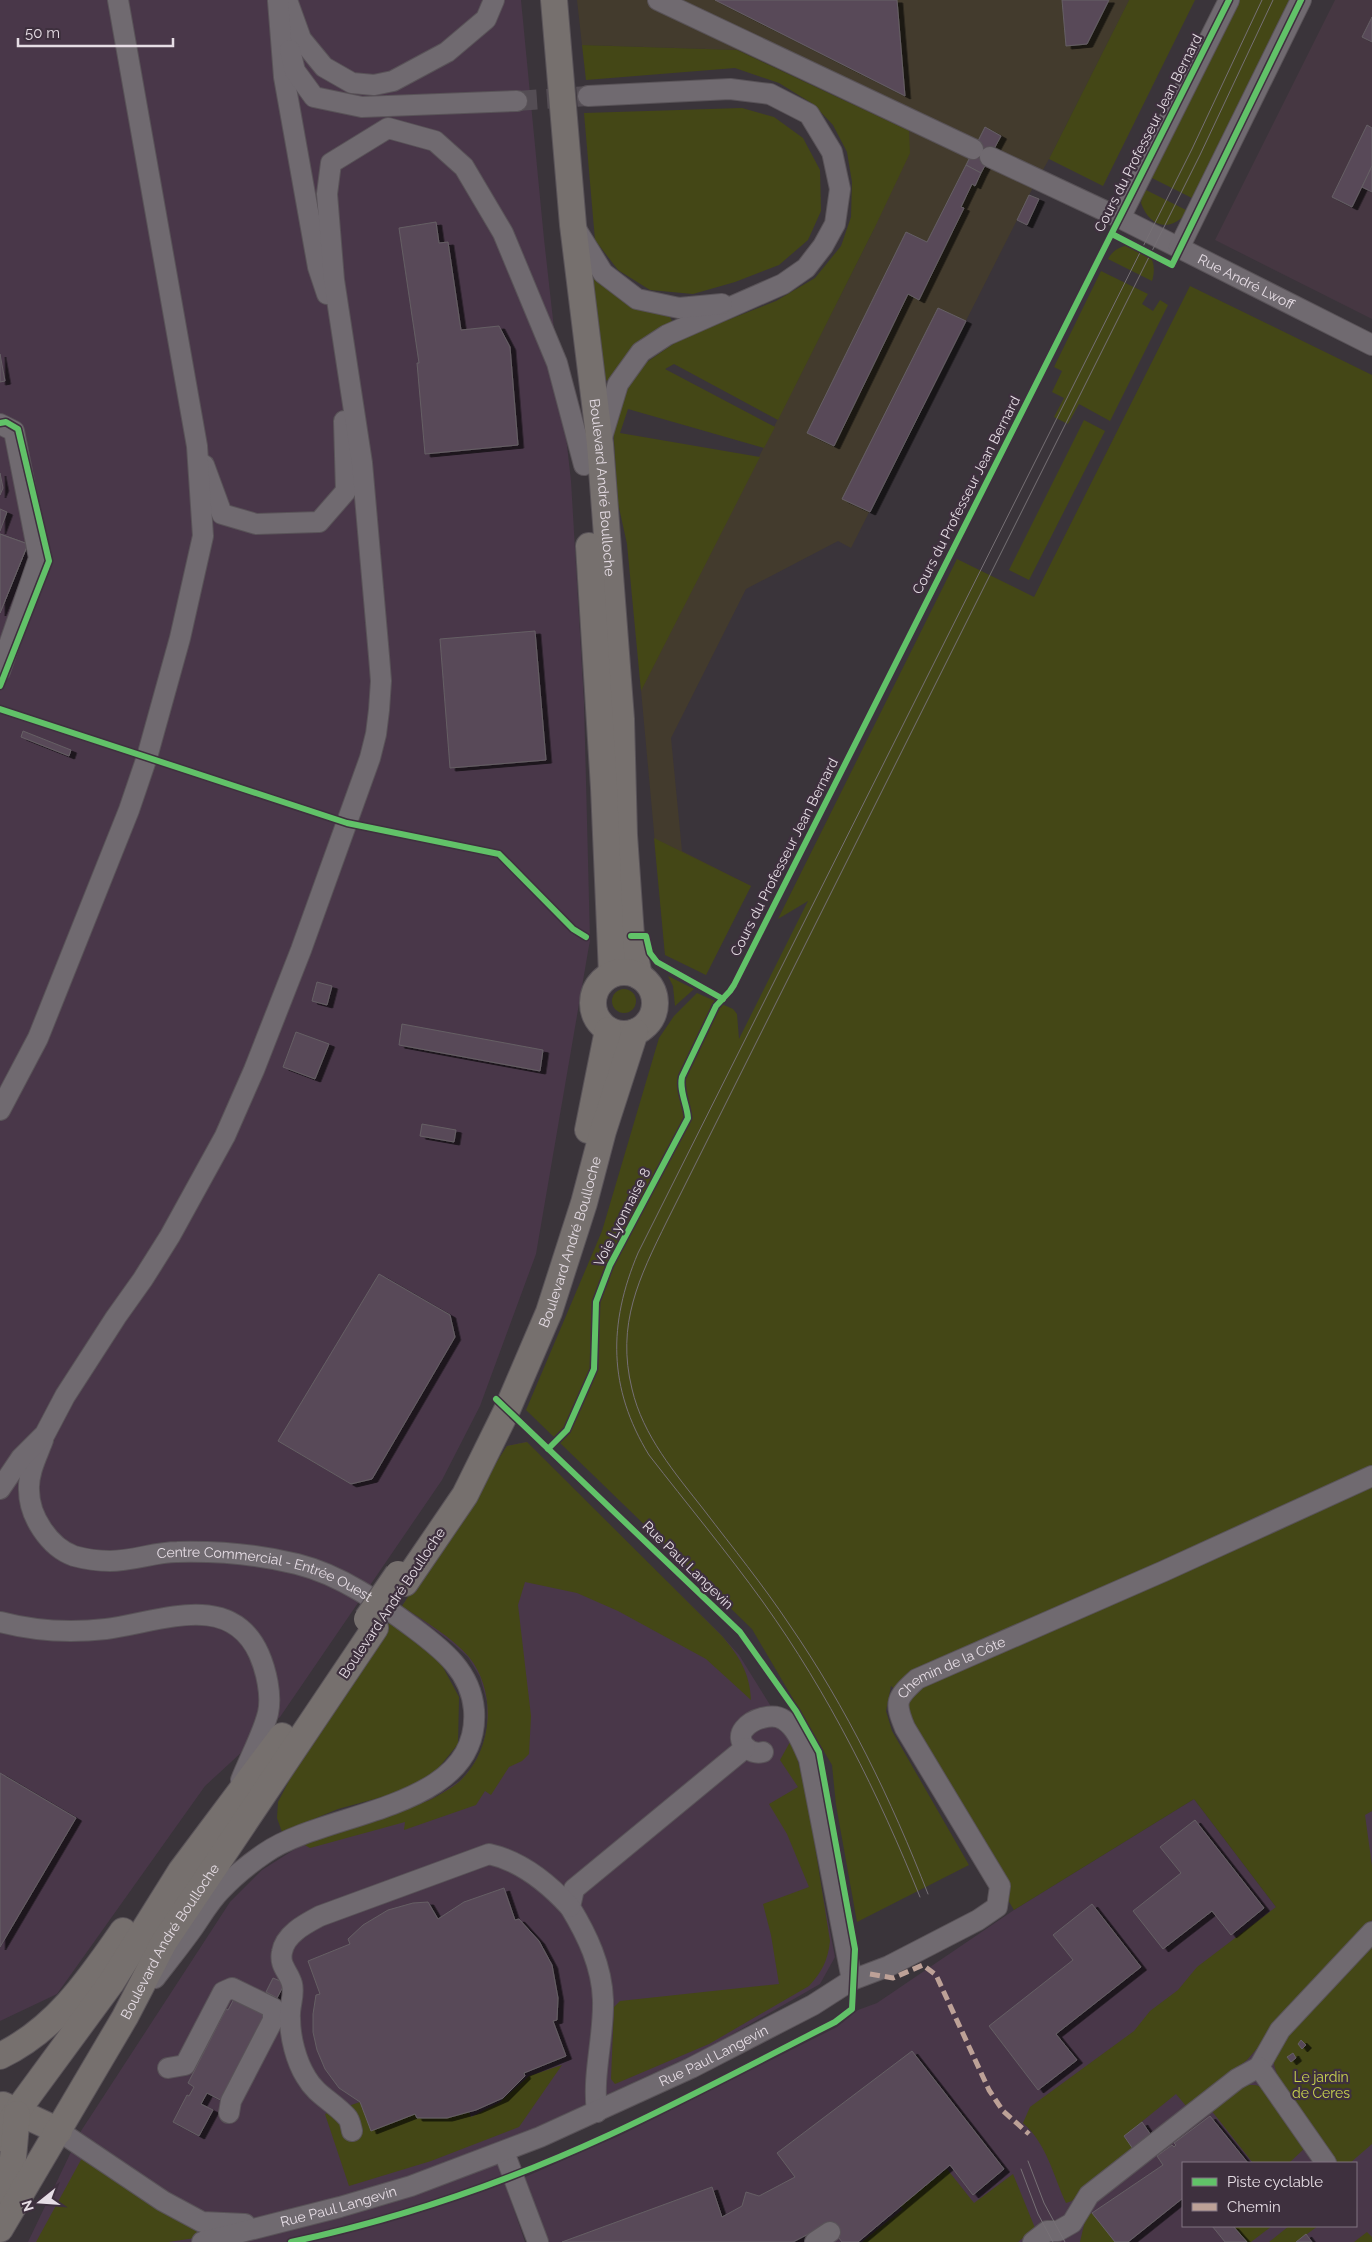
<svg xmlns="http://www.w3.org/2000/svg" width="1372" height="2242" font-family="Raleway,sans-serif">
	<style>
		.built { fill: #493749; fill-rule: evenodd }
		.industrial { fill: #433b2d }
		.medical { fill: #463742 }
		.green { fill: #444716 }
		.building { fill: #594a59; stroke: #655f64; filter: url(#shadow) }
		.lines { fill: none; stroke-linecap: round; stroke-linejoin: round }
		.minor-tunnel { stroke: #544d54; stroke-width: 20; stroke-dasharray: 20 10; stroke-linecap: butt }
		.minor-casing { stroke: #595358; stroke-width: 22 }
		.major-casing { stroke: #595358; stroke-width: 28 }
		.minor { stroke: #706a70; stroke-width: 20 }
		.major { stroke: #76706e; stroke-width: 26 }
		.tram { stroke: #767075; stroke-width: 1 }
		.major-bridge-casing { stroke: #595358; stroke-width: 28; stroke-linecap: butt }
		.major-bridge { stroke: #76706e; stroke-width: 26 }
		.quiet { stroke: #bda197; stroke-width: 5; stroke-dasharray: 10 5; stroke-linecap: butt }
		.cycleway-casing { stroke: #3e303e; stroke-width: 9 }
		.cycleway { stroke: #61c268; stroke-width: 6 }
		.labels { text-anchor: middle; stroke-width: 4.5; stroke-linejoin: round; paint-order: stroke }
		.street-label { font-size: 14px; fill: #e6dde5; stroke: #3e303e }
		.park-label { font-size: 14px; fill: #cad54f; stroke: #3e303e }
	</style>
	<defs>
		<filter id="shadow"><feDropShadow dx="5.5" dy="3" stdDeviation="0" flood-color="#0009"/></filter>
	</defs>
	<rect width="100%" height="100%" fill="#3a343a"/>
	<g class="built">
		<polygon points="0,0 521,0 544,239 571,481 584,702 590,940 536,1254 480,1406 442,1480 280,1717 205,1786 57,1994 0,2021"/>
		<polygon points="526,1442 722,1636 739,1655 793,1742 835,1957 820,1984 710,2047 493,2147 525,2242 28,2242 81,2131 230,1902 262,1870 303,1844 437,1796 461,1780 472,1767 482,1749 487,1728 487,1702 480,1677 468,1657 450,1641 402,1606 507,1446"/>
		<path d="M 1194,1799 L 1276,1907 L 1365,1814 L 1372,1811 L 1372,2242 L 548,2242 L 525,2177 L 623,2134 L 837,2027 L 858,2010 L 877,2003 L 1014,1910 ZM 1183,2163 L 1356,2163 L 1356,2226 L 1183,2226 Z"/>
	</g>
	<polygon class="industrial" points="577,0 1129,0 1049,159 1029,195 1039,199 1027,225 1017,220 851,548 838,541 746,589 671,738 682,851 751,886 706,975 665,952 641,690 874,229 849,102 737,50 582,45"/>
	<polygon class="medical" points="1335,0 1372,0 1372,319 1215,240"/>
	<g class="green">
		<polygon points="1129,0 1195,0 1103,186 1049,159"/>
		<polygon points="1238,0 1292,0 1194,199 1150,177"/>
		<polygon points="582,45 737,50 909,131 910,153 874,229 778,420 674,364 665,369 775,427 764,448 628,409 620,433 760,457 641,691 627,544 618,503 613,427 623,393 644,364 682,338 776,301 815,278 841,246 851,217 852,182 847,152 833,125 813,104 779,83 735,68 586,80"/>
		<polygon points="742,108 774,117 803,138 820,170 821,211 808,240 779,265 735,282 693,294 650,290 618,270 595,240 584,113"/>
		<path d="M 1144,189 L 1188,211 C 1171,233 1150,228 1141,203 Z"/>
		<path d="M 1129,245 C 1149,248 1158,261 1152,281 L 1108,259 C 1113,250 1119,247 1129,245 Z"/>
		<path d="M 589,270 L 645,310 L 670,317 L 673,323 C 640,339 630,347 611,379 L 602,382 Z"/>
		<polygon points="1101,271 1148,294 1142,304 1153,311 1160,300 1168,305 1110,421 1079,404 1068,424 1054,417 1064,398 1052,392 1062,371 1054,367"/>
		<path d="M 1190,286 L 1372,375 L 1372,1811 L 1365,1815 L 1372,1866 L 1372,1920 L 1327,1968 L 1247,2060 L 1187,2107 L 1176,2094 L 1124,2136 L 1133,2149 L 1080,2192 L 1072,2201 L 1066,2203 C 1053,2175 1047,2144 1023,2123 L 1030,2107 L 1134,2031 L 1150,2011 L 1178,1990 L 1197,1967 L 1276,1907 L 1194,1799 L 1014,1910 L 905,1728 L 901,1694 L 891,1686 L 886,1711 L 892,1731 L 969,1865 L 857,1922 L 836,1805 L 832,1765 L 752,1629 L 526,1410 L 602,1231 L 659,1038 L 674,1016 L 697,993 L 733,1009 L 737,1014 L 739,1039 L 808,901 L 778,919 L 957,559 L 1034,597 Z"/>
		<polygon points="1084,420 1105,431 1029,580 1009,570"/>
		<polygon points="654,838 751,886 706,975 665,955"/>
		<polygon points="668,976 694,989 675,1006 673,986"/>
		<circle cx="624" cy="1001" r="12"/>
		<path d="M 527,1442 L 722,1636 C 739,1656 750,1673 751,1700 L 706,1659 L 618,1611 L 577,1593 L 525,1582 L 518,1605 L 531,1716 L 529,1754 L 522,1761 L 509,1767 L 491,1795 L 485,1791 L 476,1805 L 404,1830 L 405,1822 L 310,1848 L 303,1844 C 334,1833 365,1822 396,1811 C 410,1806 427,1803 439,1795 C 446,1791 455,1786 461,1780 C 493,1749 497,1692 469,1657 C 452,1637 424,1621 402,1606 L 507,1446 Z"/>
		<polygon points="389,1623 438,1658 459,1697 458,1744 431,1777 400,1792 338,1809 282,1832 277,1818 278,1802 316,1729"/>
		<path d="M 790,1742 L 793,1742 L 807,1796 L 830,1941 C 828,1960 822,1972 809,1986 L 709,2044 L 615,2084 L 611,2079 L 614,2007 L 620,2001 L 779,1984 L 771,1935 L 763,1904 L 809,1887 L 787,1834 L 769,1804 L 798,1787 L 780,1760 Z"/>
		<path d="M 1372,1939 L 1372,2144 L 1350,2163 L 1336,2163 C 1321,2144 1276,2085 1274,2063 C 1273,2054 1280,2045 1284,2038 Z"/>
		<polygon points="562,2065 519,2127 431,2161 349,2186 325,2114 360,2102 371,2131 415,2114 417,2118 447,2118 469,2112 471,2117 500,2102 529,2076"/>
		<polygon points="1242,2085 1255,2085 1267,2088 1306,2147 1289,2163 1253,2163 1211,2110"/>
		<polygon points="82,2158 152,2206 202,2231 202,2237 168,2242 36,2242"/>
		<polygon points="947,2169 974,2203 1013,2174 1035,2228 1018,2242 862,2242 903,2209 900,2206"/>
		<polygon points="1092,2213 1115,2242 1080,2242 1086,2216"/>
		<polygon points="1238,2226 1272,2226 1251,2242 1247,2242 1235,2228"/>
		<polygon points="1289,2226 1318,2226 1296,2242 1269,2242"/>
		<polygon points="1367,2232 1372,2237 1372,2242 1354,2242"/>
	</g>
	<g class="building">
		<polygon points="715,0 897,0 905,96"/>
		<polygon points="1062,0 1109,0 1087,44 1066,46"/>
		<polygon points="1372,17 1372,42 1362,37"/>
		<polygon points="1367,125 1372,128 1372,166 1352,207 1332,197"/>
		<polygon points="985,127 1001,136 981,173 966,165"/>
		<polygon points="966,165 981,173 975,186 972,184 961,207 964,208 919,300 908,294 834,446 807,433 906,232 927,242"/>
		<polygon points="1372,166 1372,192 1362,187"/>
		<polygon points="1029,195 1039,199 1027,225 1017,220"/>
		<polygon points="436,222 439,243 448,242 461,330 499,326 510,347 518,445 425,454 417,363 419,363 399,228"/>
		<polygon points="938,308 966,321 870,512 842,499"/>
		<polygon points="0,354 5,381 0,382"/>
		<polygon points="0,473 3,488 0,495"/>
		<polygon points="0,509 7,512 0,531"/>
		<polygon points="0,534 28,544 0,613"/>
		<polygon points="0,534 28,544 0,613"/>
		<polygon points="535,631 546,760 450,768 440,639"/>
		<polygon points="23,731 71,750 69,756 21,737"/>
		<polygon points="317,982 332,986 327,1005 312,1001"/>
		<polygon points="402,1024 543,1050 540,1071 399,1045"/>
		<polygon points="296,1032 329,1044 315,1079 283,1067"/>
		<polygon points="422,1124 456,1130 454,1142 420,1136"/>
		<polygon points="379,1274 450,1315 455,1337 372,1479 351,1484 278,1441"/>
		<polygon points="0,1773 76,1818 0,1947"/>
		<polygon points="1195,1820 1264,1908 1231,1935 1212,1911 1163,1949 1133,1911 1181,1873 1160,1847"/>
		<polygon points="504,1888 515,1920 519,1919 539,1941 552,1965 558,1998 557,2020 553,2021 566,2056 524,2073 525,2076 503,2098 476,2110 447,2118 417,2118 415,2114 371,2131 360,2102 339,2088 325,2069 317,2050 313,2032 313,2014 316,1995 320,1994 308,1961 350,1944 348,1939 363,1925 388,1910 413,1903 428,1902 438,1919 464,1902"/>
		<polygon points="1092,1904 1141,1967 1056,2034 1077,2060 1038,2090 989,2026 1073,1960 1053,1935"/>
		<polygon points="273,1978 285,1983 277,1998 266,1992"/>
		<polygon points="235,1997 267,2014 226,2103 207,2093 201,2104 213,2110 199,2136 173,2122 187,2095 189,2096 194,2087 188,2083 226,2009 228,2010"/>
		<polygon points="1301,2040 1306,2045 1302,2049 1298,2044"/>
		<polygon points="912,2051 1004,2169 973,2195 950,2165 858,2242 842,2242 828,2224 793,2242 562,2242 712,2187 722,2217 742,2206 746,2192 759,2196 795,2177 777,2153"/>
		<polygon points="1293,2053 1296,2058 1291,2062 1287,2057"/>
		<polygon points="1210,2116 1248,2163 1183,2163 1183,2198 1128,2242 1115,2242 1092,2213 1163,2165 1157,2156 1172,2145 1174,2147 1176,2145 1174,2143"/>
		<polygon points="1142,2122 1151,2135 1133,2149 1124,2136"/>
		<polygon points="1212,2226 1233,2226 1247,2242 1225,2242"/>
		<polygon points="1306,2234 1312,2242 1296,2242"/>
	</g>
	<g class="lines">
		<polyline class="minor-tunnel" points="517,101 588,96"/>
		<g class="minor-casing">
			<g id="minor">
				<polyline points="287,0 301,39 324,67 352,83 374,85 393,81 447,52 486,19 494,0"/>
				<polyline points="658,0 973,149"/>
				<polyline points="278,1 284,77 318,267 327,294"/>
				<polyline points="290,50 295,71 314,97 362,107 517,101"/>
				<polyline points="588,96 730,89 770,94 809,114 832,152 840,189 835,224 823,246 806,268 783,284 667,335 641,352 618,384 602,437"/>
				<path id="s1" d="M 990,157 L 1120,218 L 1372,345"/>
				<polyline points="1120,218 1229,0"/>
				<polyline points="576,229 603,273 637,299 679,308 722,304"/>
				<polyline points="1179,248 1301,0"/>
				<polyline points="0,424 14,431 39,558 0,671"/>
				<polyline points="204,465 222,514 256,524 319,522 346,491 344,421"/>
				<polyline points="0,1110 38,1038 129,810 147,757 180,638 203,536 197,446 118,0"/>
				<path id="s2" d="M 43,1440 C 37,1456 28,1473 29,1490 C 29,1516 49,1547 74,1556 C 85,1559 98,1561 110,1561 C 133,1561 155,1552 177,1552 C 215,1551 260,1555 297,1564 C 341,1575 379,1602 415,1629 C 443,1650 471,1672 474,1710 C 481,1811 326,1810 265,1853 C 249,1864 234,1876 221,1890 C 210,1901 202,1915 193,1928 C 181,1945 168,1961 155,1978"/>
				<polyline points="0,1489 21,1458 45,1434 65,1396 116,1317 143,1279 170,1236 225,1136 254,1070 301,950 370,758 376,734 379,710 381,681 379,656 362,463 334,280 327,194 331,163 388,128 435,141 464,167 503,233 557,363 584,465"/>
				<path d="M 0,1622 C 34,1631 71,1633 106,1629 C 157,1623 230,1589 259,1654 C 266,1670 272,1695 268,1713 C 264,1731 248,1762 241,1780"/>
				<path d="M 763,1752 C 750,1756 734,1741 744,1729 C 752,1719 773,1712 784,1720 C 797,1728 803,1746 809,1759 L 852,1980"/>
				<polyline points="1259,2067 1280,2030 1372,1932"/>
				<polyline points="168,2068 185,2065 223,1992 232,1988 273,2008 273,2020 231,2101 229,2113"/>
				<path d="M 597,2112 C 592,2075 604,2038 603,2000 C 602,1966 587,1935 570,1907 L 574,1889 L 745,1748"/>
				<polyline points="59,2131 163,2201 202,2222 245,2224"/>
				<path d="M 352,2131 C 351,2127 350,2120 347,2117 C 334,2102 316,2095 306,2077 C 296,2061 290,2037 290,2018 C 289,2006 295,1995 292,1984 C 289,1972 279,1966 282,1952 C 285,1934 305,1924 320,1916 L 489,1854 C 521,1861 548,1883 570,1907"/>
				<polyline points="504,2152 538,2242"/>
				<path id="s3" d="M 202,2242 L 340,2207 L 411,2186 L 540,2137 L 691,2068 L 813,2005 L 852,1980 L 889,1966 L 978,1920 L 997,1907 L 1000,1886 L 905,1728 C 894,1702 896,1698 917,1679 L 1164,1571 L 1372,1476"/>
				<polyline points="815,2242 830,2232"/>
				<polyline points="1033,2242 1047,2231 1058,2231 1072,2223 1089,2195 1237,2079 1259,2067 1326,2163"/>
			</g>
		</g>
		<g class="major-casing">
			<g id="major">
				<path id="s4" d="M 554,0 L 573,225 L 600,444 L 621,719 L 624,835 L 631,936 L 639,976"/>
				<polyline points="589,546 604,788 612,974"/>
				<circle cx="624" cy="1003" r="31"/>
				<polyline points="588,1130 608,1030"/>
				<path id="s5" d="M 405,1583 L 465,1495 L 507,1410 L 549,1312 L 584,1203 L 603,1131 L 635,1032"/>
				<path d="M 0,2056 C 56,2029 89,1980 123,1931"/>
				<polyline points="3,2105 59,2131"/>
				<polyline points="0,2138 17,2111 111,1983 181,1871 282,1736"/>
				<polyline points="0,2190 12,2169 17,2114"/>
				<path id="s6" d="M 0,2229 L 125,2017 L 164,1942 L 375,1628"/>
			</g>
		</g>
		<use href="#minor" class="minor"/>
		<use href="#major" class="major"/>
		<g class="tram">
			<path d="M 928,1894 C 891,1799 847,1708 789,1624 C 763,1585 733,1548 704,1510 C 675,1473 643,1436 632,1389 C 616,1324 639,1278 667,1221 L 1200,155 L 1273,0"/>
			<path d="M 920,1897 C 878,1793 829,1694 763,1602 C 727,1552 687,1504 649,1455 C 608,1388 608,1324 638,1253 L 1192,149 L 1262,0"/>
			<polyline points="1028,2161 1044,2203 1065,2242"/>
			<polyline points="1021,2169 1038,2214 1053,2242"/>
		</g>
		<g class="major-bridge-casing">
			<polyline id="major-bridge" points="367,1619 398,1574"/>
		</g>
		<use href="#major-bridge" class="major-bridge"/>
		<polyline class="quiet" points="870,1974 893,1978 923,1965 936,1975 989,2090 1003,2111 1029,2134"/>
		<g class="cycleway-casing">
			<g id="cycleway">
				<polyline points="1112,234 1172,265 1301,0"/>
				<polyline points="0,423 6,422 18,429 49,561 0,686"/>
				<polyline points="0,709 347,823 499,854 573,929 586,937"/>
				<polyline points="631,936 646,936 650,953 657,962 723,999"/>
				<path d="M 548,1449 L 567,1430 L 594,1369 L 596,1302 L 610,1265 L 688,1118 C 687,1104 679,1091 682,1077 L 716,1006 L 730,991 L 734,985 L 1229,0"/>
				<path d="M 291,2242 C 400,2219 507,2182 609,2135 C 685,2100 760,2060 835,2022 L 852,2009 L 855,1949 L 819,1752 L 796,1711 L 740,1632 L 496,1399"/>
			</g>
		</g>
		<use href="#cycleway" class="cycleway"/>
	</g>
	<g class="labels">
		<g class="street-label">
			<text transform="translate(1148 133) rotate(-63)" y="5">Cours du Professeur Jean Bernard</text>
			<text dy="5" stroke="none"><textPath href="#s1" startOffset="285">Rue André Lwoff</textPath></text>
			<text dy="5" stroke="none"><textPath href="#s4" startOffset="490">Boulevard André Boulloche</textPath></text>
			<text transform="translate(966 495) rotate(-63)" y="5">Cours du Professeur Jean Bernard</text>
			<text transform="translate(784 857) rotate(-63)" y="5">Cours du Professeur Jean Bernard</text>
			<text transform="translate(622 1217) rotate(-63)" y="5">Voie Lyonnaise 8</text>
			<text dy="5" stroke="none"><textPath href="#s5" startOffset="381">Boulevard André Boulloche</textPath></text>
			<text transform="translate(688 1565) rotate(44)" y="5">Rue Paul Langevin</text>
			<text dy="5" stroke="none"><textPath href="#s2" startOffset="332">Centre Commercial - Entrée Ouest</textPath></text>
			<text transform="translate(392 1603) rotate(-56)" y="5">Boulevard André Boulloche</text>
			<text dy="5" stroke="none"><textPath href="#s3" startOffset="1165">Chemin de la Côte</textPath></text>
			<text dy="5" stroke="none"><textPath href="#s6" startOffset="334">Boulevard André Boulloche</textPath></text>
			<text dy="5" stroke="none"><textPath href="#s3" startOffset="546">Rue Paul Langevin</textPath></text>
			<text dy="5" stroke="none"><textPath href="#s3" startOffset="141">Rue Paul Langevin</textPath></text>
		</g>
		<g class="park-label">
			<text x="1321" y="2082">Le jardin<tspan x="1321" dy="16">de Ceres</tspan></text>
		</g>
	</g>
	<rect x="1182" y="2162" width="175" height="65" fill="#3e303e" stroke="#817581"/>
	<rect x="1192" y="2178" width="25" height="8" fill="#61c268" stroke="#817581"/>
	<text x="1227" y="2187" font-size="15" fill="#e6dde5">Piste cyclable</text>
	<rect x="1192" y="2203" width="25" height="8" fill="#bda197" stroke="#817581"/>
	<text x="1227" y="2212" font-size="15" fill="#e6dde5">Chemin</text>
	<g transform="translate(40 2202) rotate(253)" stroke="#3e303e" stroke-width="4" paint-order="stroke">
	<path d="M0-4L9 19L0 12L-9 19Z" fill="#e6dde5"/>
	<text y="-8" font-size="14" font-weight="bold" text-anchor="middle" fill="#e6dde5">N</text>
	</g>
	<path d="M18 38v8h155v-8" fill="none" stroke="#e6dde5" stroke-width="2.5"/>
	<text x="25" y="38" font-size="15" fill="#e6dde5" stroke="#3e303e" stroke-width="4" paint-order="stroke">50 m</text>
</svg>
